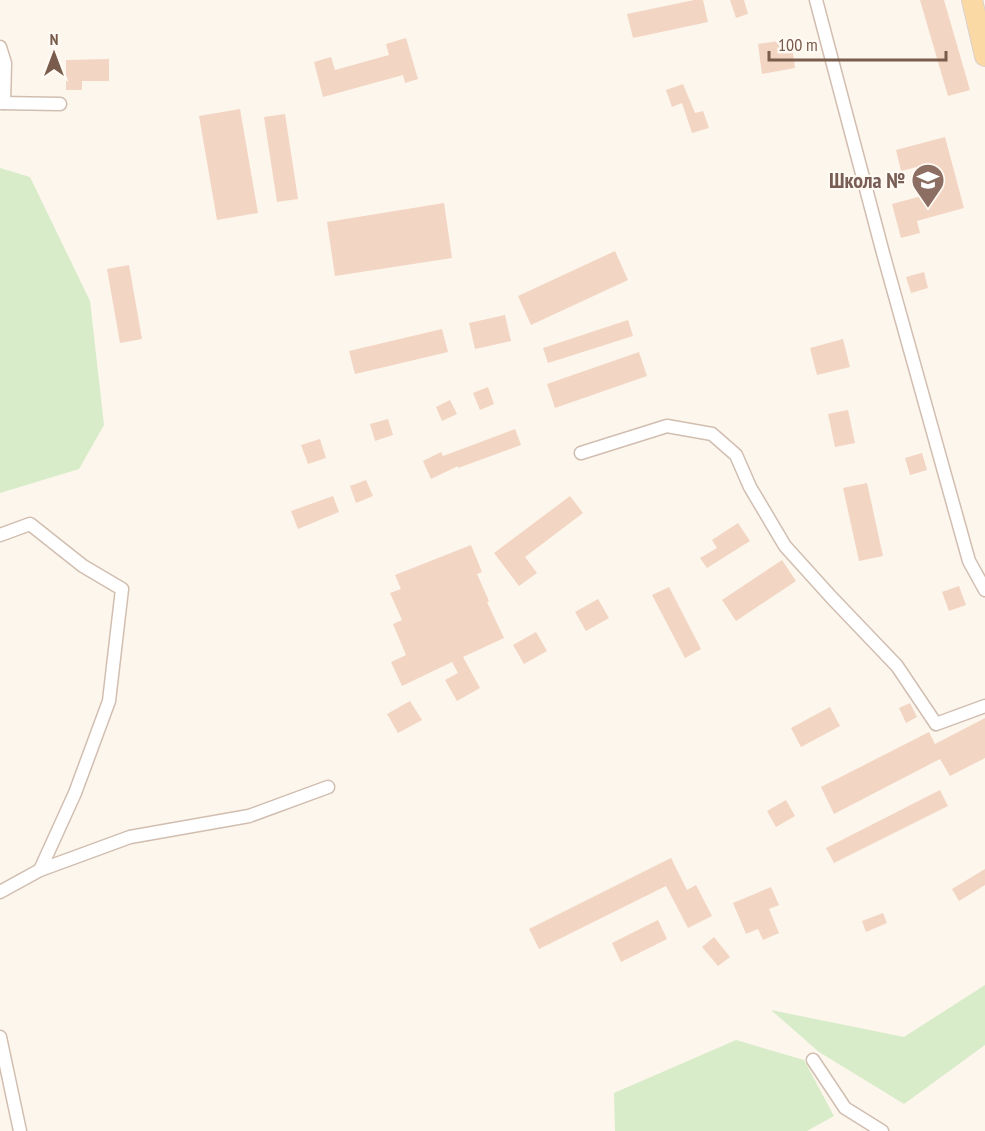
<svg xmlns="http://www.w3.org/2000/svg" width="985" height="1131" font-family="'PT Sans Narrow',sans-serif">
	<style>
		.green { fill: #d8ecc9 }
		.building { fill: #f3d5c3 }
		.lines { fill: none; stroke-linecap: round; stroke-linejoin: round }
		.street-casing { stroke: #d1beb0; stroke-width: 15 }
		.primary-casing { stroke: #dad1cd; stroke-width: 22 }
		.street { stroke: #fff; stroke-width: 12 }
		.primary { stroke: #fbd9a5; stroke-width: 20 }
		.labels { text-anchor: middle; stroke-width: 4.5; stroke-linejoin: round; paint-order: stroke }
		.education-label { font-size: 22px; font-weight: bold; fill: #785e54; stroke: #fffaf3; text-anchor: end }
	</style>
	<rect width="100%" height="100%" fill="#fdf6ec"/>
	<g class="green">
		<polygon points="0,168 30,177 90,301 104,425 79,469 0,493"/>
		<polygon points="985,985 985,1045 904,1104 819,1052 771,1010 904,1037"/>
		<polygon points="736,1040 804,1060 834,1116 807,1131 615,1131 614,1093"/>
	</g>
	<g class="building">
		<polygon points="694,0 703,0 708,22 633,38 627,14"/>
		<polygon points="730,0 744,0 748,14 736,18"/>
		<polygon points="920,0 944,0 970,90 948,96"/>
		<polygon points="406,38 418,79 405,83 403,75 323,97 314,62 331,57 335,70 389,55 386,44"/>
		<polygon points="791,39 795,68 762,74 758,44"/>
		<polygon points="109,59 109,81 82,81 82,90 66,90 66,60"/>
		<polygon points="683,84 695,113 703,111 709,128 692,133 682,103 672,107 666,90"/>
		<polygon points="240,109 258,213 217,220 199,116"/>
		<polygon points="285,114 298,199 277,202 264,117"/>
		<polygon points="945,137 964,208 917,221 920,233 901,238 892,204 929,194 921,166 901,171 896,150"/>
		<polygon points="444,203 452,258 335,276 327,222"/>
		<polygon points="615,251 628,280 531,325 518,296"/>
		<polygon points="129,265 142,339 120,343 107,269"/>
		<polygon points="924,272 928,288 911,293 906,277"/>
		<polygon points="505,315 511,341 475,349 469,323"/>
		<polygon points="628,320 633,336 548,363 543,348"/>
		<polygon points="442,329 448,352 355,374 349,351"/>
		<polygon points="843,339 850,367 817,375 810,348"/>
		<polygon points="639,352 647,376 555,408 547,384"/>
		<polygon points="488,387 494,404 480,410 473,393"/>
		<polygon points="450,400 457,414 442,421 436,407"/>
		<polygon points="848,410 855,443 835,447 828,414"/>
		<polygon points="388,419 393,435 375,441 370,424"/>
		<polygon points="515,429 521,445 458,468 458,466 431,479 423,461 441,452 443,456"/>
		<polygon points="320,439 326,458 308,464 301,445"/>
		<polygon points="922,453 927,470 910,475 905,458"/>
		<polygon points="366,480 373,496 356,503 350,486"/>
		<polygon points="867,483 883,556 859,561 843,488"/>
		<polygon points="333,496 339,512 298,529 291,511"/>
		<polygon points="570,496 583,513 525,557 537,573 519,586 494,553"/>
		<polygon points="738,523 750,541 707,568 700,558 717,548 712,540"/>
		<polygon points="471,545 482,572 477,574 489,601 487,602 504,638 463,657 480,688 457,701 445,680 458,673 452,662 402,686 391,662 406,655 393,624 402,620 390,593 401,589 395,575"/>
		<polygon points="782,560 796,581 736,621 722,600"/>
		<polygon points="959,586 966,605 949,611 942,592"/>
		<polygon points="669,587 701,649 685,658 652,595"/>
		<polygon points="598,599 609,618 586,631 575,612"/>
		<polygon points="536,632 547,651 524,664 513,645"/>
		<polygon points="410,701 422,720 398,733 387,714"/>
		<polygon points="910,703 917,717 906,723 899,708"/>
		<polygon points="830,707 840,726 801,747 791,728"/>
		<polygon points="985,718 985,758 950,776 940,759 834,814 821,787 929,732 935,744"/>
		<polygon points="940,790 948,806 834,863 826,848"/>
		<polygon points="786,800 795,816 776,827 767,811"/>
		<polygon points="671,858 687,890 696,885 712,916 688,928 666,886 539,949 529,929"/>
		<polygon points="985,869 985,885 959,901 952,889"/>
		<polygon points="771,887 779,905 769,909 779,933 763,940 758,929 746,934 733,903"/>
		<polygon points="883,913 887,923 866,932 862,921"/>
		<polygon points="658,920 667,939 621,962 612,943"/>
		<polygon points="714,937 730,957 718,966 702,947"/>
	</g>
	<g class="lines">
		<g class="street-casing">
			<g id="street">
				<polyline points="816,0 883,253 969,561 985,590"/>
				<polyline points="0,47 5,63 4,103"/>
				<polyline points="0,103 60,104"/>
				<polyline points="581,453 667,426 712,434 736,455 750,487 785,546 832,598 897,666 936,724 985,706"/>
				<polyline points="0,535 30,524 83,566 122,589 109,701 75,793 40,870"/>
				<polyline points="0,892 40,870 130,837 249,816 328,787"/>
				<polyline points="0,1037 20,1131"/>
				<polyline points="813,1060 845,1108 882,1131"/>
			</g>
		</g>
		<g class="primary-casing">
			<polyline id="primary" points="972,0 985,56"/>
		</g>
		<use href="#street" class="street"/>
		<use href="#primary" class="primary"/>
	</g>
	<defs>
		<g id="school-pin" transform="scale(1.725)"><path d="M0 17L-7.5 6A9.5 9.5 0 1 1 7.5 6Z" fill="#8d6e63" stroke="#fffaf3"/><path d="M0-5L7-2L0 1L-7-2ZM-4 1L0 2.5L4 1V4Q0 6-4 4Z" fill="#fff"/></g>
	</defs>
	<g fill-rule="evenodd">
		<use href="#school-pin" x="928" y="180"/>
	</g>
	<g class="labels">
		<g class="education-label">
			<text x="905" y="188">Школа №</text>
		</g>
	</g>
	<g transform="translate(54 54)" stroke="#fffaf3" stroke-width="4.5" paint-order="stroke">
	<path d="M0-4.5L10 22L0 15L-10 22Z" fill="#7a5c4d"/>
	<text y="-9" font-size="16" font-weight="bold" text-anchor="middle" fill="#7a5c4d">N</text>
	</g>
	<path d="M769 51v9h177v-9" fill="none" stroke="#7a5c4d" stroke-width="3"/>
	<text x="778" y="51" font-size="18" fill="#7a5c4d" stroke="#fffaf3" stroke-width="4.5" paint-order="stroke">100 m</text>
</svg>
